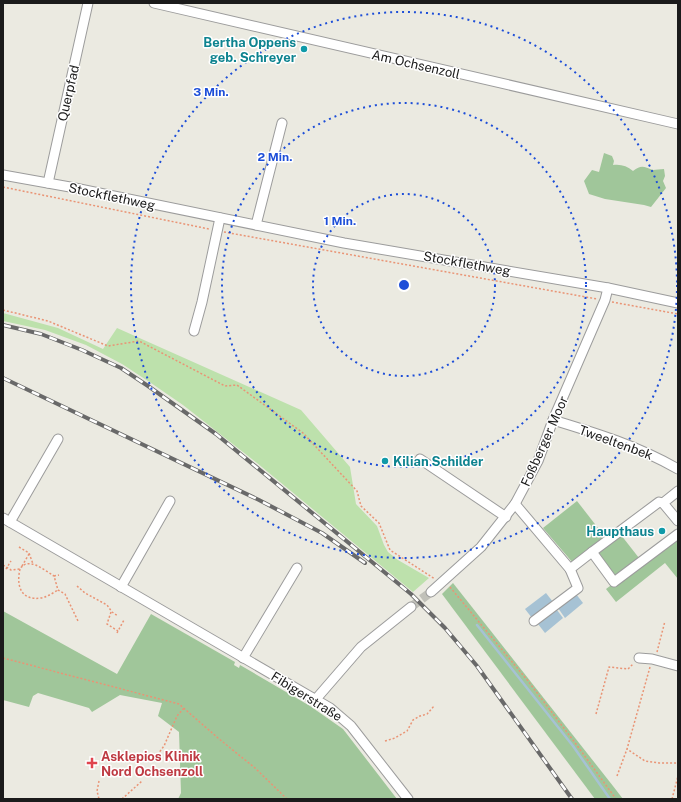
<svg xmlns="http://www.w3.org/2000/svg" width="681" height="802" font-family="'Public Sans',sans-serif">
	<style>
		.grass { fill: #bde1ac }
		.forest { fill: #a0c69a }
		.water { fill: #a6c2d4 }
		.lines { fill: none; stroke-linecap: round; stroke-linejoin: round }
		.stream { stroke: #a6c2d4; stroke-width: 2.5 }
		.minor-tunnel { stroke: #c1c1b9; stroke-width: 9; stroke-dasharray: 9 4.5; stroke-linecap: butt }
		.minor-casing { stroke: #9c9c9c; stroke-width: 11 }
		.path { stroke: #e99475; stroke-width: 1.5; stroke-dasharray: 2 2; stroke-linecap: butt }
		.minor { stroke: #fff; stroke-width: 9 }
		.rail-casing { stroke: #696969; stroke-width: 4 }
		.rail { stroke: #fff; stroke-width: 2.5; stroke-dasharray: 8; stroke-linecap: butt }
		.ring { fill: none; stroke: #1d4ed8; stroke-width: 2; stroke-dasharray: 2 4 }
		.culture-dot { fill: #0f9aa8; stroke: #fff; stroke-width: 1.5 }
		.health-dot { fill: #e0444e; stroke: #fff; stroke-width: 1.5 }
		.labels { text-anchor: middle; stroke-width: 3; stroke-linejoin: round; paint-order: stroke }
		.culture-label { font-size: 13px; font-weight: bold; fill: #0d838f; stroke: #fff; text-anchor: end }
		.street-label { font-size: 13px; fill: #1b1b1b; stroke: #fff }
		.health-label { font-size: 13px; font-weight: bold; fill: #be3a42; stroke: #fff; text-anchor: start }
		.centre { fill: #1d4ed8; stroke: #fff; stroke-width: 2 }
		.ring-label { font-size: 12px; text-anchor: middle; font-weight: bold; fill: #1d4ed8; stroke: #fff; stroke-width: 3; stroke-linejoin: round; paint-order: stroke }
	</style>
	<rect width="100%" height="100%" fill="#ebeae1"/>
	<polygon class="grass" points="3,313 58,328 103,349 117,328 301,410 350,467 356,504 377,526 384,545 388,552 398,560 429,578 413,592 257,463 183,405 151,383 122,364 86,345 45,330 3,321"/>
	<g class="forest">
		<path d="M 604,153 L 612,156 L 614,161 L 613,165 C 621,164 627,166 633,171 C 642,164 644,167 653,170 C 656,170 660,169 664,169 L 665,176 L 663,181 L 666,188 L 651,207 L 644,205 L 605,199 L 589,194 L 584,181 L 592,170 L 599,172 Z"/>
		<polygon points="577,501 605,537 573,563 543,528"/>
		<polygon points="621,535 639,558 615,576 597,554"/>
		<polygon points="678,535 678,579 665,563 616,602 606,589"/>
		<polygon points="453,583 613,786 623,799 595,799 442,594"/>
		<polygon points="3,611 117,674 151,614 235,662 234,665 239,668 240,665 310,706 343,729 397,799 178,799 181,793 179,732 158,716 162,703 120,695 92,712 89,708 38,693 33,696 29,707 3,700"/>
	</g>
	<g class="water">
		<polygon points="546,593 553,602 532,618 525,609"/>
		<polygon points="576,594 583,603 565,618 558,608"/>
		<polygon points="557,610 563,618 545,633 538,624"/>
	</g>
	<g class="lines">
		<polyline class="stream" points="477,625 573,746 610,799"/>
		<polyline class="minor-tunnel" points="411,607 431,592"/>
		<g class="minor-casing">
			<g id="minor">
				<polyline points="154,3 678,124"/>
				<polyline points="3,175 70,187 344,243 608,288 678,303"/>
				<polyline points="48,183 88,3"/>
				<polyline points="256,225 282,123"/>
				<polyline points="194,331 202,302 220,218"/>
				<path d="M 553,420 C 596,433 638,446 678,469"/>
				<polyline points="420,459 506,517"/>
				<polyline points="678,491 663,503 678,521"/>
				<polyline points="515,504 570,569 592,552 614,582 678,534"/>
				<polyline points="3,518 330,708 351,726 408,799"/>
				<polyline points="10,522 58,439"/>
				<polyline points="592,552 659,502 663,503"/>
				<polyline points="121,587 170,501"/>
				<polyline points="431,592 481,547 515,504 538,461 553,420 605,300 608,288"/>
				<polyline points="534,621 578,588 570,569"/>
				<polyline points="243,658 297,568"/>
				<polyline points="639,658 652,659 678,666"/>
				<polyline points="316,699 361,647 411,607"/>
			</g>
		</g>
		<g class="path">
			<polyline points="3,187 209,229"/>
			<polyline points="224,232 597,299"/>
			<polyline points="612,302 678,314"/>
			<polyline points="3,310 48,321 108,346 139,341 225,386 237,385 303,433 357,491 361,506 379,523 390,550 435,579"/>
			<polyline points="19,547 29,553 33,564"/>
			<path d="M 3,565 L 11,570 L 20,569 C 28,556 44,570 54,576 L 58,590 L 65,594 L 78,621"/>
			<polyline points="22,566 29,554"/>
			<polyline points="6,569 11,561"/>
			<path d="M 20,569 C 16,586 21,601 41,598 C 47,597 53,593 58,590"/>
			<polyline points="54,576 59,575"/>
			<polyline points="77,586 85,593 107,605 112,612 118,616"/>
			<polyline points="450,587 528,681 576,744 616,799"/>
			<polyline points="111,612 107,624 118,631"/>
			<polyline points="117,633 124,620"/>
			<polyline points="657,652 665,621"/>
			<polyline points="3,658 179,704 218,738 255,768 287,799"/>
			<polyline points="650,667 627,749 645,761 659,763 678,763"/>
			<polyline points="596,714 609,667 628,669 633,664"/>
			<polyline points="385,741 395,738 407,731 413,720 420,716 427,714 434,706"/>
			<polyline points="155,758 164,746 177,716 184,708"/>
			<polyline points="617,776 627,749"/>
			<polyline points="99,781 97,791 99,799"/>
			<polyline points="122,799 142,781"/>
			<polyline points="672,799 678,776"/>
		</g>
		<use href="#minor" class="minor"/>
		<g class="rail-casing">
			<g id="rail">
				<polyline points="3,325 41,334 82,350 121,368 148,386 216,434 411,594 445,628 477,666 572,799"/>
				<polyline points="3,378 259,500 322,533 365,563"/>
			</g>
		</g>
		<use href="#rail" class="rail"/>
	</g>
	<g class="ring">
		<circle cx="404" cy="285" r="91"/>
		<circle cx="404" cy="285" r="182"/>
		<circle cx="404" cy="285" r="273"/>
	</g>
	<g class="culture-dot">
		<circle cx="304" cy="49" r="4"/>
		<circle cx="385" cy="461" r="4"/>
		<circle cx="662" cy="531" r="4"/>
	</g>
	<path class="health-dot" d="M90 757h4v4h4v4h-4v4h-4v-4h-4v-4h4z"/>
	<g class="labels">
		<g class="culture-label">
			<text x="296" y="47">Bertha Oppens<tspan x="296" dy="15">geb. Schreyer</tspan></text>
			<text x="393" y="466" text-anchor="start">Kilian Schilder</text>
			<text x="654" y="536">Haupthaus</text>
		</g>
		<g class="street-label">
			<text transform="translate(416 64) rotate(13)" y="5">Am Ochsenzoll</text>
			<text transform="translate(68 93) rotate(-77)" y="5">Querpfad</text>
			<text transform="translate(112 196) rotate(12)" y="5">Stockflethweg</text>
			<text transform="translate(467 263) rotate(10)" y="5">Stockflethweg</text>
			<text transform="translate(544 441) rotate(-66)" y="5">Foßberger Moor</text>
			<text transform="translate(616 442) rotate(20)" y="5">Tweeltenbek</text>
			<text transform="translate(307 696) rotate(32)" y="5">Fibigerstraße</text>
		</g>
		<g class="health-label">
			<text x="101" y="761">Asklepios Klinik<tspan x="101" dy="15">Nord Ochsenzoll</tspan></text>
		</g>
	</g>
	<circle cx="404" cy="285" r="6" class="centre"/>
	<g class="ring-label">
		<text x="211" y="96">3 Min.</text>
		<text x="275" y="161">2 Min.</text>
		<text x="340" y="225">1 Min.</text>
	</g>
	<rect width="681" height="802" fill="none" stroke="#1b1b1b" stroke-width="8"/>
</svg>
